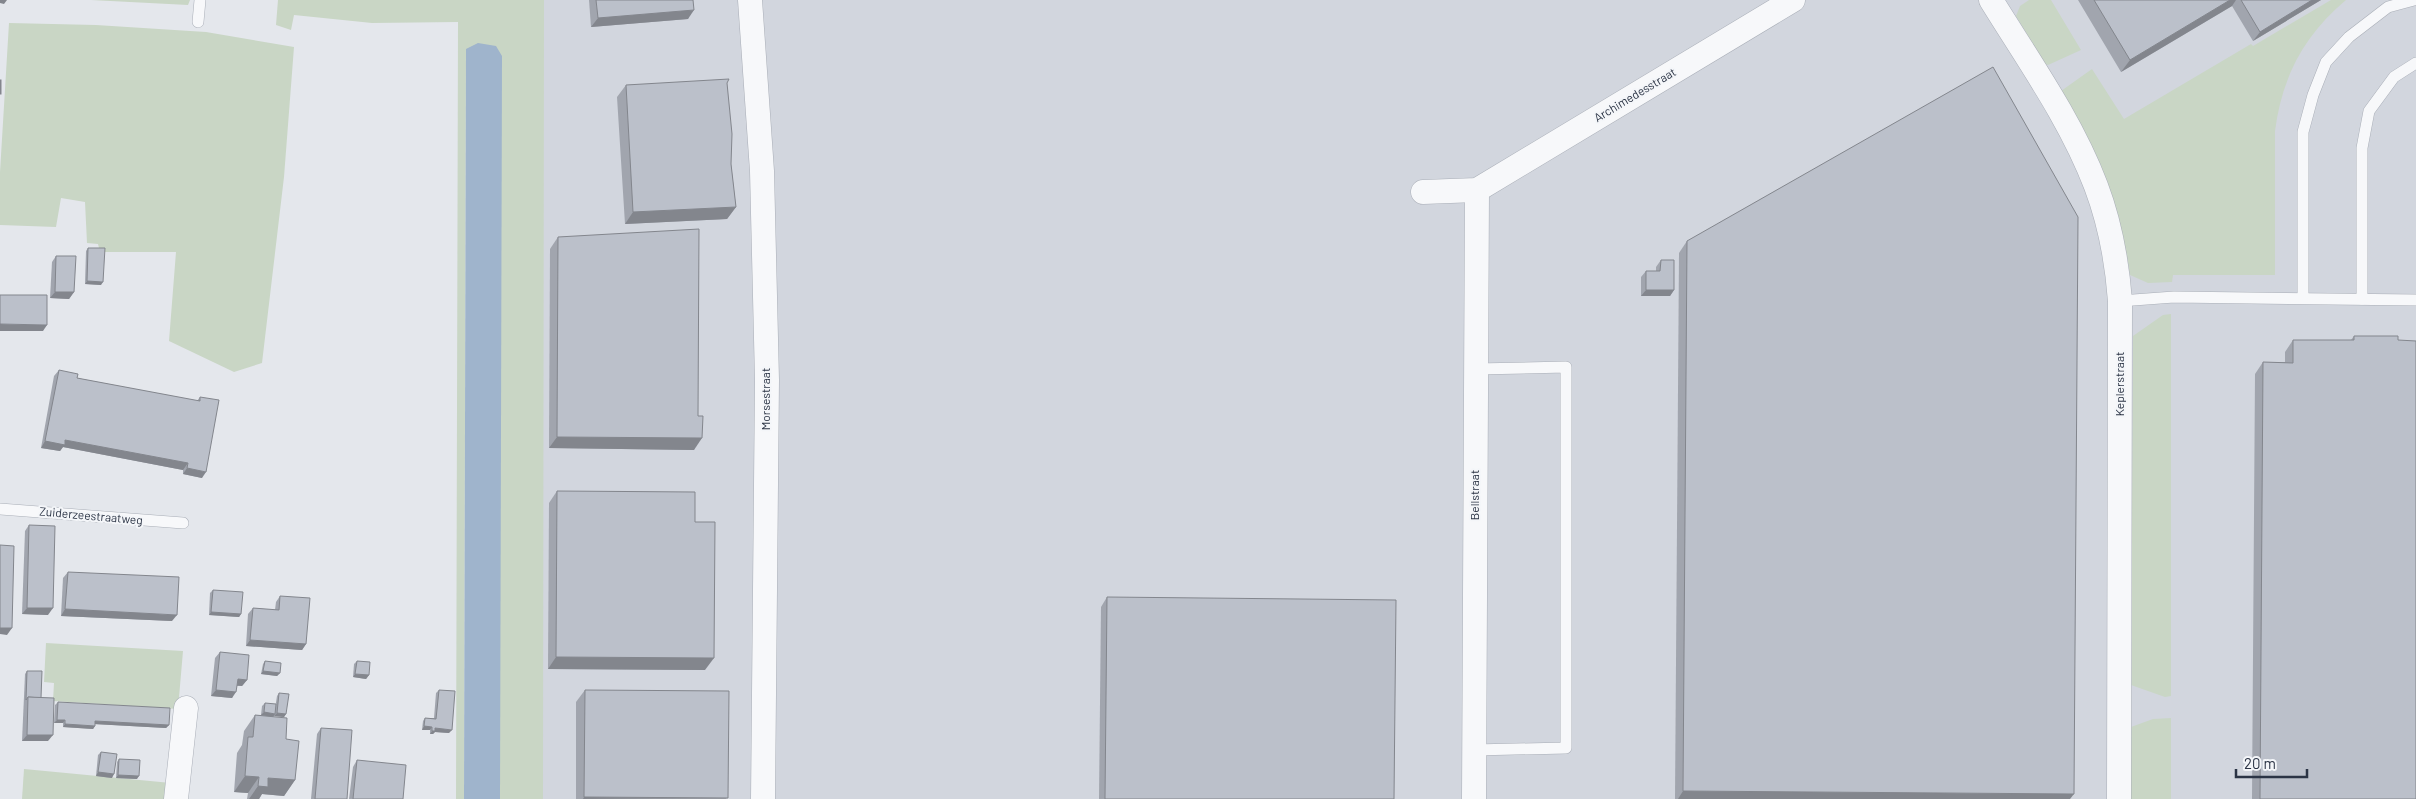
<svg xmlns="http://www.w3.org/2000/svg" width="2416" height="799" font-family="Barlow,sans-serif">
	<style>
		.built { fill: #d2d6de }
		.green { fill: #c9d6c5 }
		.water { fill: #9fb4cc }
		.lines { fill: none; stroke-linecap: round; stroke-linejoin: round }
		.service-casing { stroke: #a9aeb7; stroke-width: 12 }
		.minor-casing { stroke: #a9aeb7; stroke-width: 25 }
		.service { stroke: #f7f8fa; stroke-width: 11 }
		.minor { stroke: #f7f8fa; stroke-width: 24 }
		.wall { fill: #a1a5ae }
		.shaded-wall { fill: #83868d }
		.building { fill: #bbc0ca; stroke: #83868d }
		.labels { text-anchor: middle; stroke-width: 4; stroke-linejoin: round; paint-order: stroke }
		.street-label { font-size: 12px; fill: #2b3445; stroke: #f4f6f9 }
	</style>
	<rect width="100%" height="100%" fill="#e4e7ec"/>
	<polygon class="built" points="537,0 2416,0 2416,799 540,799"/>
	<g class="green">
		<polygon points="91,0 190,0 188,5"/>
		<polygon points="278,0 544,0 543,799 500,799 500,682 466,49 464,799 456,799 458,22 372,23 294,15 291,30 276,25"/>
		<polygon points="2029,0 2051,0 2081,50 2048,65 2045,64 2016,16 2020,6"/>
		<path d="M 2331,0 L 2346,0 C 2304,35 2282,77 2275,131 L 2275,275 L 2173,275 L 2172,282 L 2148,283 L 2130,275 C 2120,208 2097,149 2061,91 L 2092,69 L 2124,119 L 2251,44 L 2253,46 Z"/>
		<polygon points="9,23 96,25 206,32 294,47 284,177 262,363 234,372 169,341 176,252 100,252 98,244 87,243 85,202 61,198 56,227 0,225 0,172"/>
		<polygon points="2171,314 2171,696 2165,697 2131,685 2133,336 2163,315"/>
		<polygon points="46,643 183,651 178,709 53,701 54,683 44,682"/>
		<polygon points="2171,718 2171,799 2130,799 2131,727 2153,719"/>
		<polygon points="24,769 171,783 169,799 22,799"/>
	</g>
	<polygon class="water" points="478,43 496,46 502,56 500,799 464,799 466,49"/>
	<g class="lines">
		<g class="service-casing">
			<g id="service">
				<polyline points="198,22 200,0"/>
				<polyline points="2303,298 2303,132 2313,95 2326,62 2349,37 2388,7 2414,0"/>
				<polyline points="2362,299 2362,148 2369,111 2394,77 2416,63"/>
				<polyline points="2120,301 2174,297 2416,300"/>
				<polyline points="0,509 183,523"/>
				<polyline points="1474,750 1566,748 1566,367 1476,369"/>
			</g>
		</g>
		<g class="minor-casing">
			<g id="minor">
				<polyline points="750,0 762,171 767,380 763,799"/>
				<path d="M 1991,0 C 2028,60 2071,120 2096,186 C 2110,223 2117,261 2120,301 L 2119,799"/>
				<polyline points="1423,192 1477,190 1793,0"/>
				<polyline points="176,799 186,708"/>
				<polyline points="1474,799 1477,190"/>
			</g>
		</g>
		<use href="#service" class="service"/>
		<use href="#minor" class="minor"/>
	</g>
	<g class="wall">
		<polygon points="589,0 693,0 688,19 591,27"/>
		<polygon points="2078,0 2321,0 2253,41 2232,6 2121,72"/>
		<polygon points="727,83 731,164 736,207 727,219 625,224 617,97 626,85"/>
		<polygon points="558,237 698,416 694,450 549,448 550,249"/>
		<polygon points="1687,241 2070,799 1675,799 1679,253"/>
		<polygon points="88,248 101,285 85,284 86,251"/>
		<polygon points="56,256 74,292 69,299 50,298 52,262"/>
		<polygon points="1661,260 1674,290 1670,296 1641,296 1641,277 1646,271 1656,271 1656,267"/>
		<polygon points="2354,336 2416,799 2252,799 2255,374 2263,362 2285,362 2285,352 2293,340 2351,340"/>
		<polygon points="59,370 77,378 197,401 200,397 202,478 183,474 183,470 63,447 60,451 41,448 54,376"/>
		<polygon points="557,491 695,522 705,670 548,669 549,503"/>
		<polygon points="29,525 48,615 22,614 25,531"/>
		<polygon points="68,572 172,621 61,616 63,578"/>
		<polygon points="213,590 241,614 239,617 209,615 210,593"/>
		<polygon points="280,596 306,644 302,650 246,646 248,614 253,608 275,610 276,602"/>
		<polygon points="1107,597 1394,799 1099,799 1101,607"/>
		<polygon points="220,652 247,680 242,686 237,686 232,698 211,696 215,658"/>
		<polygon points="265,661 280,673 277,676 261,674 263,664"/>
		<polygon points="357,661 369,675 366,679 353,677 354,664"/>
		<polygon points="27,671 41,698 48,741 22,741 25,674"/>
		<polygon points="439,690 449,733 435,732 433,734 430,734 430,730 422,730 423,721 425,718 434,718 436,693"/>
		<polygon points="585,690 727,799 576,799 576,702"/>
		<polygon points="279,693 286,714 284,717 274,716 275,714 273,717 286,739 295,780 284,796 262,794 259,799 247,799 248,793 234,792 237,753 242,745 244,731 255,715 261,715 262,706 265,703 275,709 277,696"/>
		<polygon points="58,702 169,725 166,728 95,724 95,726 93,729 63,727 63,723 54,723 55,705"/>
		<polygon points="321,728 347,799 311,799 317,734"/>
		<polygon points="101,752 112,778 96,776 98,755"/>
		<polygon points="119,759 137,779 116,778 117,762"/>
		<polygon points="357,760 403,799 349,799 353,767"/>
	</g>
	<g class="shaded-wall">
		<polygon points="0,0 7,0 4,4 0,3"/>
		<polygon points="2230,0 2236,0 2232,6 2121,72 2130,60"/>
		<polygon points="2312,0 2321,0 2253,41 2260,32"/>
		<polygon points="694,10 688,19 591,27 598,18"/>
		<polygon points="736,207 727,219 625,224 633,212"/>
		<polygon points="87,281 103,282 101,285 85,284"/>
		<polygon points="1646,290 1674,290 1670,296 1641,296"/>
		<polygon points="55,292 74,292 69,299 50,298"/>
		<polygon points="0,324 47,325 43,331 0,331"/>
		<polygon points="557,437 702,438 694,450 549,448"/>
		<polygon points="65,440 188,463 183,470 63,447 60,451 41,448 45,441"/>
		<polygon points="187,468 206,472 202,478 183,474"/>
		<polygon points="27,608 53,608 48,615 22,614"/>
		<polygon points="65,609 177,615 172,621 61,616"/>
		<polygon points="211,612 241,614 239,617 209,615"/>
		<polygon points="0,628 12,628 7,635 0,634"/>
		<polygon points="250,640 306,644 302,650 246,646"/>
		<polygon points="556,657 714,658 705,670 548,669"/>
		<polygon points="263,671 280,673 277,676 261,674"/>
		<polygon points="355,674 369,675 366,679 353,677"/>
		<polygon points="238,679 247,680 242,686 233,685"/>
		<polygon points="216,690 236,692 232,698 211,696"/>
		<polygon points="264,712 275,714 273,717 261,715"/>
		<polygon points="277,713 286,714 284,717 274,716"/>
		<polygon points="57,720 65,720 63,723 54,723"/>
		<polygon points="95,721 169,725 166,728 93,724"/>
		<polygon points="65,724 95,726 93,729 63,727"/>
		<polygon points="424,726 432,727 430,730 422,730"/>
		<polygon points="435,728 452,730 449,733 435,732 433,734 430,734 432,731"/>
		<polygon points="27,735 53,735 48,741 22,741"/>
		<polygon points="98,772 114,774 112,778 96,776"/>
		<polygon points="118,775 139,776 137,779 116,778"/>
		<polygon points="245,776 259,777 248,793 234,792"/>
		<polygon points="268,778 295,780 284,796 262,794 259,799 249,799 258,786"/>
		<polygon points="1683,791 2074,794 2070,799 1678,799"/>
		<polygon points="584,797 728,798 583,799"/>
	</g>
	<g class="building">
		<polygon points="596,0 693,0 694,10 598,18"/>
		<polygon points="2094,0 2230,0 2130,60"/>
		<polygon points="2241,0 2312,0 2260,32"/>
		<polygon points="1993,67 2078,217 2074,794 1683,791 1687,241"/>
		<polygon points="729,79 727,83 732,134 731,164 736,207 633,212 626,85"/>
		<rect x="0" y="80" width="1" height="14"/>
		<polygon points="699,229 698,416 703,416 702,438 557,437 558,237"/>
		<polygon points="88,248 105,248 103,282 87,281"/>
		<polygon points="56,256 76,256 74,292 55,292"/>
		<polygon points="1661,260 1674,260 1674,290 1646,290 1646,271 1660,271"/>
		<polygon points="0,295 47,295 47,325 0,324"/>
		<polygon points="2354,336 2398,336 2398,340 2416,341 2416,799 2260,799 2263,362 2293,363 2293,340 2354,340"/>
		<polygon points="59,370 78,374 77,378 93,381 200,401 200,397 219,400 206,472 187,468 188,463 65,440 65,445 45,441"/>
		<polygon points="557,491 695,492 695,522 715,522 714,658 556,657"/>
		<polygon points="29,525 55,526 53,608 27,608"/>
		<polygon points="0,545 14,546 12,628 0,628"/>
		<polygon points="68,572 179,577 177,615 65,609"/>
		<polygon points="213,590 243,592 241,614 211,612"/>
		<polygon points="280,596 310,598 306,644 250,640 253,608 279,610"/>
		<polygon points="1107,597 1396,600 1394,799 1105,799"/>
		<polygon points="220,652 249,655 247,680 238,679 236,692 216,690"/>
		<polygon points="265,661 281,663 280,673 263,671"/>
		<polygon points="357,661 370,662 369,675 355,674"/>
		<polygon points="27,671 42,671 41,698 28,697 26,700"/>
		<polygon points="439,690 455,691 452,730 435,728 435,731 432,731 432,727 424,726 425,718 436,719"/>
		<polygon points="585,690 729,691 728,798 584,797"/>
		<polygon points="279,693 289,694 286,714 277,713"/>
		<polygon points="28,697 54,698 53,735 27,735"/>
		<polygon points="58,702 170,708 169,725 95,721 95,726 65,724 65,720 57,720"/>
		<polygon points="265,703 276,704 275,714 264,712"/>
		<polygon points="255,715 287,718 286,739 299,741 295,780 268,778 268,787 258,786 259,777 245,776 248,737 253,737"/>
		<polygon points="321,728 352,730 347,799 315,799"/>
		<polygon points="101,752 117,754 114,774 98,772"/>
		<polygon points="119,759 140,760 139,776 118,775"/>
		<polygon points="357,760 406,765 403,799 353,799"/>
	</g>
	<g class="labels">
		<g class="street-label">
			<text transform="translate(1635 95) rotate(-31)" y="4">Archimedesstraat</text>
			<text transform="translate(2120 384) rotate(-90)" y="4">Keplerstraat</text>
			<text transform="translate(766 399) rotate(-90)" y="4">Morsestraat</text>
			<text transform="translate(1475 495) rotate(-90)" y="4">Bellstraat</text>
			<text transform="translate(91 516) rotate(5)" y="4">Zuiderzeestraatweg</text>
		</g>
	</g>
	<path d="M2236 769v8h71v-8" fill="none" stroke="#2b3445" stroke-width="2.5"/>
	<text x="2244" y="769" font-size="15" fill="#2b3445" stroke="#f4f6f9" stroke-width="4" paint-order="stroke">20 m</text>
</svg>
